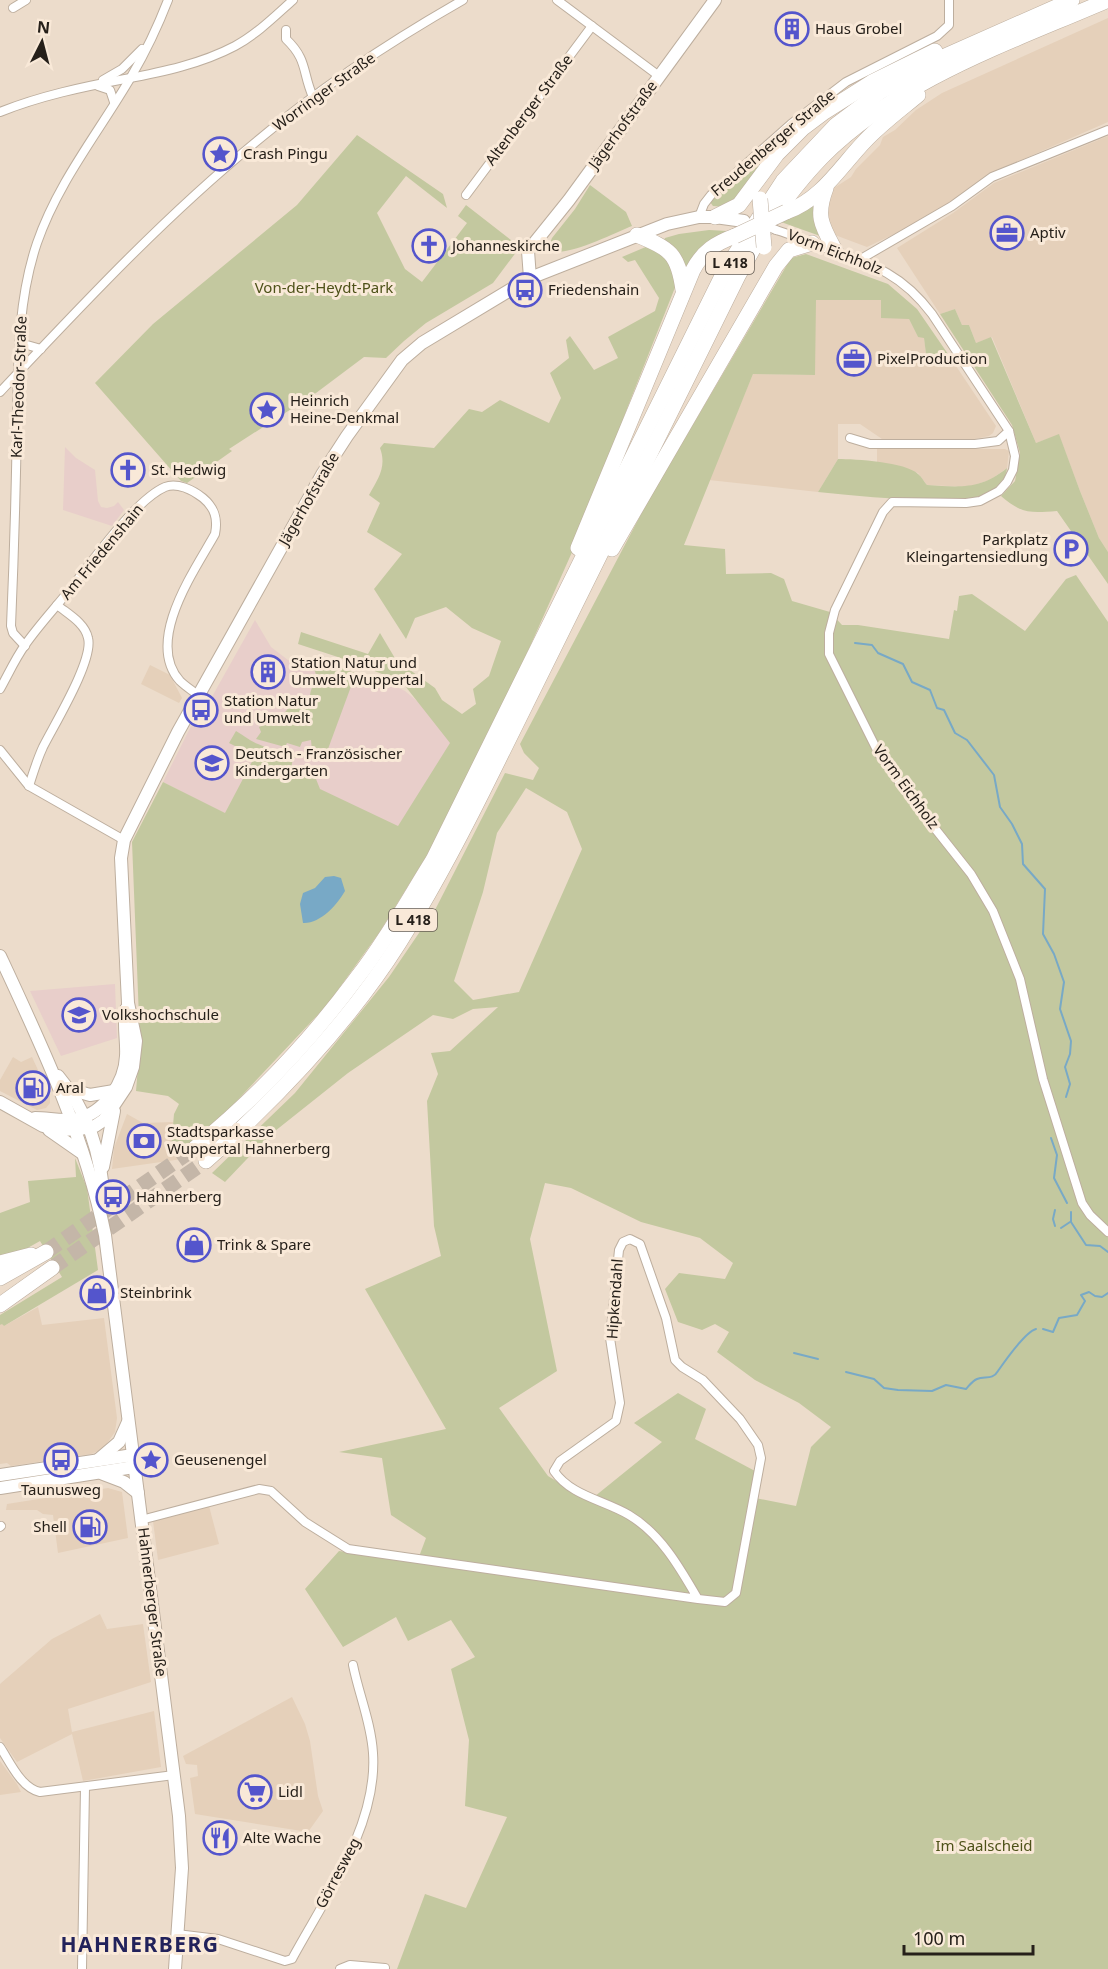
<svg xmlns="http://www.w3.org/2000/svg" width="1108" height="1969" font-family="'Noto Sans',sans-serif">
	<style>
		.built { fill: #e5d0ba }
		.education { fill: #e8ceca }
		.green { fill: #c3c89f; fill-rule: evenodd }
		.water { fill: #78a9c6 }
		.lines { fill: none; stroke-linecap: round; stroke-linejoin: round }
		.stream { stroke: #78a9c6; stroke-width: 2 }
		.highway-tunnel { stroke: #c4b6a8; stroke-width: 15; stroke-dasharray: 15 8; stroke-linecap: butt }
		.street-casing { stroke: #bdae9e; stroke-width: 10 }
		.secondary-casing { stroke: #bdae9e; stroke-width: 14 }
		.highway-casing { stroke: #bdae9e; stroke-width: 16 }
		.street { stroke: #fff; stroke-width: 8 }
		.secondary { stroke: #fff; stroke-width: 12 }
		.highway { stroke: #fff; stroke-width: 15 }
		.street-bridge-casing { stroke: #bdae9e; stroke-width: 10; stroke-linecap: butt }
		.highway-bridge-casing { stroke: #bdae9e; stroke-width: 16; stroke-linecap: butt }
		.street-bridge { stroke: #fff; stroke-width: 8 }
		.highway-bridge { stroke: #fff; stroke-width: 15 }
		.labels { text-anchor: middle; stroke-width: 6; stroke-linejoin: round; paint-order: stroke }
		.shield { fill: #f9e9d8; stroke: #655c53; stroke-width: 1.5 }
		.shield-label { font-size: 14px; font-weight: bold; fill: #26201a }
		.poi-label { font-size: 15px; fill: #26201a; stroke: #f9e9d8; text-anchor: start }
		.street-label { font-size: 15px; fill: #26201a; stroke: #f9e9d8 }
		.park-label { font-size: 15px; fill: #4d5118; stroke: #f9e9d8 }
		.district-label { font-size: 21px; font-weight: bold; letter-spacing: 1.5px; fill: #22225b; stroke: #f9e9d8 }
	</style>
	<rect width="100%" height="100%" fill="#ecdccb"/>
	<g class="built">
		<polygon points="1108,18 1108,122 989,174 956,199 905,229 867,247 835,235 830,227 827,206 834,188 851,177 856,169 880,145 883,137 895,130 916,110 942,93"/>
		<polygon points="1108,136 1108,552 1099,538 1080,491 1059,435 1036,443 992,337 976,343 969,325 962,325 955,309 940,314 897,248 953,213 994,183"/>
		<polygon points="815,300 881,300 909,319 918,337 924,337 926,354 948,354 996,426 993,433 989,436 975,439 882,439 860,424 838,424 838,459 818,492 709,480 753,374 815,375"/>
		<polygon points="877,449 1005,449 1009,451 1007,468 990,480 968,487 927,485 918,473 877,462"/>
		<polygon points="150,665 170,675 182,698 179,703 141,684"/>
		<polygon points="13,1057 21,1062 32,1057 50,1096 50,1103 46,1108 37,1110 0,1091 0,1080"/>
		<polygon points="127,1114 143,1123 173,1122 171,1148 182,1159 112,1169 114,1148"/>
		<polygon points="38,1307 42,1325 104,1318 117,1418 115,1432 103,1449 91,1454 11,1466 7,1463 0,1464 0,1325 2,1323 4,1326"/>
		<polygon points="108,1488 122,1492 128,1538 58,1553 53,1515 43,1514 37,1510 6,1510 7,1504"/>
		<polygon points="209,1506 219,1544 158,1560 153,1521"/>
		<polygon points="100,1614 107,1629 143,1624 151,1682 68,1709 72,1732 154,1711 161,1767 83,1781 72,1734 17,1762 0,1738 0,1684 52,1639"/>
		<polygon points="292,1697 305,1724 310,1741 318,1796 323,1811 308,1832 195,1814 190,1778 198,1776 197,1765 186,1764 183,1756"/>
		<polygon points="0,1761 17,1784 21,1792 0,1795"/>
	</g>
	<g class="education">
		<polygon points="65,447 76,458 95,470 98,501 101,507 107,508 114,506 118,502 124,510 112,526 63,510"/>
		<polygon points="255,620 271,647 288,660 311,659 322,661 337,668 386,682 405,691 470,745 344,968 181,791 163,782 191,726 195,727"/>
		<polygon points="115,984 117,1038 61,1056 30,991"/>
	</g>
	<g class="green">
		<polygon points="357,135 443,194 447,208 406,176 377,213 405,269 422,282 467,223 458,216 466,205 516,244 523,243 493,283 426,323 404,341 386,358 364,357 316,393 229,449 232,451 187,483 181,481 95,383 153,324 297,205"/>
		<polygon points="782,137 785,139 746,190 726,207 713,206 710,202 712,198"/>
		<path d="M 590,185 L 626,212 L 632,226 C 614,233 570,256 553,251 L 550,243 L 552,238 L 575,209 Z"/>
		<polygon points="818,200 823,237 781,222"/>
		<polygon points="709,230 727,231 687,273 664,240 665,238 679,234"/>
		<path d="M 648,246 L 666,251 L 676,285 L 628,406 L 581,532 L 487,743 L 440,834 L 379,933 L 327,1005 L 182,1159 L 171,1148 L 174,1114 L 179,1104 L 168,1096 L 136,1091 L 140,1043 L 132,842 L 163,782 L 225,813 L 255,756 L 229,743 L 236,731 C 243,735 250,741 258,744 C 269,749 281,750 291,758 L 312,751 L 311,740 L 302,742 L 300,747 L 287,743 L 285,747 L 256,739 L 261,732 L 259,727 C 273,722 286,716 292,701 L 300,705 L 309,702 C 310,698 310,691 312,688 C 316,680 318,678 314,669 L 305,664 L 307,661 C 323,658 340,669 356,673 L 328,749 L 318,756 L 293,758 L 291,769 L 316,779 L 320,789 L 398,826 L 450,743 L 402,682 L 347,660 L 298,644 L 301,632 L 368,654 L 380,633 L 396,660 L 435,688 L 442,700 L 462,714 L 476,704 L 473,689 L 489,676 L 501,641 L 472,628 L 446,607 L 415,618 L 406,639 L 374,589 L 402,554 L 367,532 L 380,503 L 369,495 C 378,479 387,467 380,448 L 384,443 L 434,448 L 469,409 L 482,412 L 500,400 L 549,423 L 561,398 L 550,373 L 569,358 L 566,340 L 570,336 L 594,370 L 618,358 L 608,337 L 655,311 L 659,298 L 635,260 L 628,262 L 622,257 Z"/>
		<path d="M 806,254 L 888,284 L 917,309 L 948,354 L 926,354 L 924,338 L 918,337 L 909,319 L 881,318 L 881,300 L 816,300 L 815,375 L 753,374 L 684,545 L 725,549 L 726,574 L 771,573 L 784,579 L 792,601 L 830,612 L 842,625 L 858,625 L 949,639 L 954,610 L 957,611 L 959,596 L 972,594 L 1025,631 L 1066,579 L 1076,575 L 1108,622 L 1108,1969 L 397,1969 L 425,1894 L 466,1908 L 507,1817 L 465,1806 L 469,1740 L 451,1669 L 475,1657 L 451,1620 L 408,1641 L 396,1617 L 343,1647 L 305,1589 L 339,1551 L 417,1562 L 426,1538 L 391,1515 L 382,1458 L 339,1452 L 446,1429 L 365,1289 L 441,1256 L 434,1226 L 427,1101 L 438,1074 L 431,1053 L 450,1051 L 498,1007 L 473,1009 L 453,1019 L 433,1015 L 348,1073 L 270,1135 L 225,1182 L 212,1173 L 295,1093 L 389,977 L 436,908 L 505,773 L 533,780 L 539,768 L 524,753 L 520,744 L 648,501 L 791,258 ZM 526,788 L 567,812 L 582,849 L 519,992 L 473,1000 L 454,981 L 483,892 L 497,833 ZM 545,1183 L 571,1188 L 641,1222 L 700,1238 L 733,1263 L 725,1279 L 679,1273 L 665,1289 L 678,1322 L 702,1330 L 715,1324 L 729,1332 L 717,1352 L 755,1380 L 799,1403 L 831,1427 L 811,1447 L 796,1506 L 750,1497 L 755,1471 L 695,1439 L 706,1409 L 678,1393 L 634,1423 L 662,1442 L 589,1501 L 548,1476 L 499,1408 L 557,1371 L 530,1239 Z"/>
		<path d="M 955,309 L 962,325 L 969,325 L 976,343 L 991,337 L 1036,443 L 1059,434 L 1080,491 L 1099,538 L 1108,552 L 1108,584 L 1057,511 C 1030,513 1022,514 1001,496 L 1015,481 L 1020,453 L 1012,425 L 940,314 Z"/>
		<path d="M 838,459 C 855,459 906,462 918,474 C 922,477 924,482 927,485 C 960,487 980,490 1007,468 C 1006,481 993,493 980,496 C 964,501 946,500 929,500 C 892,499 855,496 818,492 Z"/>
		<polygon points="75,1158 87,1188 98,1270 4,1326 2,1324 0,1325 0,1315 62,1277 40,1241 17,1254 0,1258 0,1213 30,1202 28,1181 76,1177"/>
	</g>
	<path class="water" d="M 334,876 L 341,878 L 345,891 C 337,905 320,924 303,923 L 300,904 L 303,893 L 315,888 L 325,877 Z"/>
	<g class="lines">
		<g class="stream">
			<polyline points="855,643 872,645 878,653 903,664 912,682 930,690 937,708 944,710 955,733 967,740 994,775 1000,807 1012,824 1022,844 1023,864 1045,889 1043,934 1054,954 1064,982 1060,1009 1071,1041 1070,1054 1065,1067 1070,1084 1066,1097"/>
			<polyline points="1051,1138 1057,1155 1054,1178 1067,1203"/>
			<polyline points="1055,1210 1053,1219 1055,1226"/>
			<polyline points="1071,1212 1071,1222 1086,1245 1100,1246 1108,1252"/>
			<polyline points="1061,1228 1070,1222"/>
			<polyline points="1043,1329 1053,1332 1059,1318 1077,1315 1085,1301 1081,1295 1089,1292 1095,1296 1102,1297 1108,1293"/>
			<polyline points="794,1353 818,1359"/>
			<path d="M 846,1372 L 874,1379 L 884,1388 L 898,1390 L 932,1391 L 946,1385 L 966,1389 C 969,1386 972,1381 977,1379 C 985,1376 993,1380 998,1371 C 1005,1361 1025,1332 1036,1329"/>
		</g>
		<g class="highway-tunnel">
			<polyline points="46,1252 195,1148"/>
			<polyline points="52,1268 206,1161"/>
		</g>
		<g class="street-casing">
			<g id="street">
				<polyline points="557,0 659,76"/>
				<polyline points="13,8 26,0"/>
				<path d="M 286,30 L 286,39 C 308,60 302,72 313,97"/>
				<polyline points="103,80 122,69 142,49"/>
				<polyline points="98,86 110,90 114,102"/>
				<path d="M 0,112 C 40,96 82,87 125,79 C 162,72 201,64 235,46 C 257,34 275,16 293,0"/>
				<polyline points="466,195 592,26"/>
				<polyline points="699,217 704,204 711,195 791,124 846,82 937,36 949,25 949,0"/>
				<path d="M 776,230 C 793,235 811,243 828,249 C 874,265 902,274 932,314 L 1009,431 L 1015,456 L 1013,470 L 1007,482 L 999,491 L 980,501 L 966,503 L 892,502 L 883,512 L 835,610 L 829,633 L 829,654 L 879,754 L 914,802 L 971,874 L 993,911 L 1020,979 L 1043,1079 L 1082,1203 L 1090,1215 L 1108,1232"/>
				<polyline points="859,260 952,206 992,177 1108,130"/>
				<polyline points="20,343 41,349"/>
				<path d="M 0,392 C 82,305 164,217 257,141 C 320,88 391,41 463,0"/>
				<polyline points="850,438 870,444 975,444 998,441 1009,431"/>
				<path d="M 25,646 L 13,633 L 11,626 C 14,557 16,487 17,418 C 18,359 18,299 37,243 C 58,182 99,132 131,77 C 145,53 158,26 168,0"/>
				<path d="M 0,689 C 8,675 15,659 25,645 C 39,625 56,607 71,588 C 92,562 135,500 165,487 C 177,482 193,490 203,498 C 215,508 218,519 215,534 C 195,570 144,641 180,681 C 185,686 193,691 199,696"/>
				<polyline points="0,750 29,786 124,840"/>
				<path d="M 29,786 C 33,773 37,760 43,747 C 54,725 94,660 88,638 C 85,623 68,614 57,605"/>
				<path d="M 141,1520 L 259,1489 L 271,1491 L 305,1522 L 348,1549 L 698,1599 C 680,1568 661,1534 629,1515 C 604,1500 571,1496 554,1471 L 560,1461 L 616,1421 L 620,1403 L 610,1338 L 619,1250 L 623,1242 L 630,1239 L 640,1244 L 666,1318 L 675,1360 L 682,1367 L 703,1380 L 740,1419 L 758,1445 L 761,1458 L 736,1593 L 725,1602 L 698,1599"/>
				<polyline points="0,1527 1,1526"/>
				<path d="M 0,1747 C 10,1762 21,1788 40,1792 L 174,1775"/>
				<path d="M 177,1934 L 218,1939 L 285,1961 L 292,1959 C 325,1898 378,1825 373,1753 C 371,1722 359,1695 353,1665"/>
				<polyline points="82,1969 85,1787"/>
				<polyline points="340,1969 350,1965 385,1968"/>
			</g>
		</g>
		<g class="secondary-casing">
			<g id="secondary">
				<polyline points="530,278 528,251 569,200 715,0"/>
				<path d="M 0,956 C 42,1046 85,1137 105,1235 L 179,1816 L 182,1868 L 175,1969"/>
				<path d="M 58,1076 C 89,1112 102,1156 104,1204"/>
				<polyline points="69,1089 90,1095 114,1091"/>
				<polyline points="0,1102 43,1126 60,1130 81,1129 95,1126 104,1120 126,1087 133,1067 136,1041 128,1003 121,858 124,840 178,732 323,473 347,436 402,360 422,343 530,278 667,224 699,217 715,217 744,221"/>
				<path d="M 35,1118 C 49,1118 63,1122 77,1119 C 104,1113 125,1083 126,1056 C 127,1041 123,1025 126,1009"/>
				<polyline points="49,1130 82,1153"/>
				<polyline points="103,1167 114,1111"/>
				<polyline points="99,1459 119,1442 128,1422"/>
				<polyline points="103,1474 124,1482 138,1493"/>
				<polyline points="0,1475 133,1455"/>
				<polyline points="0,1488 134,1467"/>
			</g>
		</g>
		<g class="highway-casing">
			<g id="highway">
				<path d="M 826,188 C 815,217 822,226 836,252"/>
				<path d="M 786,212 C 822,199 840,167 865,141 C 881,124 900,110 918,95"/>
				<polyline points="715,217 739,205 777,154 803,128 823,113 872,82 935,51"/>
				<path d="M 637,235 C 670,249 678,253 683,290"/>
				<path d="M 578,548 L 693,270 C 703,251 716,243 735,236"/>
				<polyline points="612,549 776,266 789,250 812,243"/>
				<path d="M 195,1148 C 255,1099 310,1041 356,979 C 385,942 408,900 433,860 L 725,270 L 783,181 L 836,125 L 880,92 L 945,56 L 1072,0"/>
				<path d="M 206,1161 C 278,1097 347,1025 399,943 C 430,894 457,843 483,791 L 738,276 C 761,233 788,192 822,157 C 900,79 1009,43 1108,0"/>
				<polyline points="0,1263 31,1255"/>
				<polyline points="0,1278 46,1252"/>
				<polyline points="0,1305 52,1268"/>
			</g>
		</g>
		<use href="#street" class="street"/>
		<use href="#secondary" class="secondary"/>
		<use href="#highway" class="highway"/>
		<g class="street-bridge-casing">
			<polyline id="street-bridge" points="762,224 776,230"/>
		</g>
		<g class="highway-bridge-casing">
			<g id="highway-bridge">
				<polyline points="760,199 764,247"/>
				<polyline points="735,236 786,212"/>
			</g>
		</g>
		<use href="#street-bridge" class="street-bridge"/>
		<use href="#highway-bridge" class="highway-bridge"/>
	</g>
	<defs>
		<g id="building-ring" transform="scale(1.725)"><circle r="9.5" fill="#f9e9d8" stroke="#5455cc" stroke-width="1.5"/><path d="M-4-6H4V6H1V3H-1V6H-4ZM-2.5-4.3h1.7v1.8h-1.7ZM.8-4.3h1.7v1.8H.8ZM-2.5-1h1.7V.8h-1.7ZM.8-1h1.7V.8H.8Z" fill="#5455cc"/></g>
		<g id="sight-ring" transform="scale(1.725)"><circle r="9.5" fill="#f9e9d8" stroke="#5455cc" stroke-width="1.5"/><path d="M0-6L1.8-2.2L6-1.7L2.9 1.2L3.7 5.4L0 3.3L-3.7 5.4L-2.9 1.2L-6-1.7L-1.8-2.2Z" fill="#5455cc"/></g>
		<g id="office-ring" transform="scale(1.725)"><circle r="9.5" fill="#f9e9d8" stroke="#5455cc" stroke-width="1.5"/><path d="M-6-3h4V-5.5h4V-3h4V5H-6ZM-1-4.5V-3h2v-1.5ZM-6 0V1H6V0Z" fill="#5455cc"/></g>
		<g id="church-ring" transform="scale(1.725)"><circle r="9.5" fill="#f9e9d8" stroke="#5455cc" stroke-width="1.5"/><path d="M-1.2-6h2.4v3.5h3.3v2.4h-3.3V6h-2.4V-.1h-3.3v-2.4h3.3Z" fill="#5455cc"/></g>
		<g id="bus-ring" transform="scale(1.725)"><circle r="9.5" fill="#f9e9d8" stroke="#5455cc" stroke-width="1.5"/><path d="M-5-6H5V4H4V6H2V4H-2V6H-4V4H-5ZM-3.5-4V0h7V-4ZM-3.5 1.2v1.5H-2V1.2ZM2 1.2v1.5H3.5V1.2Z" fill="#5455cc"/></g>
		<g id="parking-ring" transform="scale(1.725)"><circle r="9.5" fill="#f9e9d8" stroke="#5455cc" stroke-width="1.5"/><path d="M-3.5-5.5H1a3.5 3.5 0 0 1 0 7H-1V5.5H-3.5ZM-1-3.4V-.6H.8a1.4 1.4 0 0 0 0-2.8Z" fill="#5455cc"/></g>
		<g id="school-ring" transform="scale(1.725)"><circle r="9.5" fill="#f9e9d8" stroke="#5455cc" stroke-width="1.5"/><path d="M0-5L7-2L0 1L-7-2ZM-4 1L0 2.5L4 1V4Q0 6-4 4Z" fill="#5455cc"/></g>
		<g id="university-ring" transform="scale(1.725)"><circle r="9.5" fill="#f9e9d8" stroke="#5455cc" stroke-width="1.5"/><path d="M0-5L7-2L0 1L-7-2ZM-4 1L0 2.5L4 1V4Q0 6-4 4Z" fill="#5455cc"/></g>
		<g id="fuel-ring" transform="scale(1.725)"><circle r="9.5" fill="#f9e9d8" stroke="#5455cc" stroke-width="1.5"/><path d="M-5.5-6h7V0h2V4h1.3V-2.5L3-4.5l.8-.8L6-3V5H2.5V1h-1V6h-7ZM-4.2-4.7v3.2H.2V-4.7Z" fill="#5455cc"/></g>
		<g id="bank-ring" transform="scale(1.725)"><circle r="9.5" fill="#f9e9d8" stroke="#5455cc" stroke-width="1.5"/><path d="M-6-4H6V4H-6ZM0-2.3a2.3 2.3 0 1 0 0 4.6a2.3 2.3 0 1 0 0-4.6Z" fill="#5455cc"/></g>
		<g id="shop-ring" transform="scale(1.725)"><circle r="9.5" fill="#f9e9d8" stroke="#5455cc" stroke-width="1.5"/><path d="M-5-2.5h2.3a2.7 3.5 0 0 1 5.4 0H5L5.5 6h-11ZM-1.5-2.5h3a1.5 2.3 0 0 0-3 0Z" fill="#5455cc"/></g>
		<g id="supermarket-ring" transform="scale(1.725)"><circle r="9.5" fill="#f9e9d8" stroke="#5455cc" stroke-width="1.5"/><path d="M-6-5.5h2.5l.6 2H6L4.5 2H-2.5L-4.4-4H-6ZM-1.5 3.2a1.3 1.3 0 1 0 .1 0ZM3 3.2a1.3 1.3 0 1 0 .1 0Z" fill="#5455cc"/></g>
		<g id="restaurant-ring" transform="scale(1.725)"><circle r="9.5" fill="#f9e9d8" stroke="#5455cc" stroke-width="1.5"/><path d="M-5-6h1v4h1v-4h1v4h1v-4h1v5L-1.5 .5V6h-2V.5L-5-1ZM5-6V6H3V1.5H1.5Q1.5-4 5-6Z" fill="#5455cc"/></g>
	</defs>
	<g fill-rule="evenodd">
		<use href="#building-ring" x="792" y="29"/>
		<use href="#sight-ring" x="220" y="154"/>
		<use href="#office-ring" x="1007" y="233"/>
		<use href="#church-ring" x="429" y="246"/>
		<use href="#bus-ring" x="525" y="290"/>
		<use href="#office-ring" x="854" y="359"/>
		<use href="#sight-ring" x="267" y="410"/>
		<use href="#church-ring" x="128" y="470"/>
		<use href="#parking-ring" x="1071" y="549"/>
		<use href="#building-ring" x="268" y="672"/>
		<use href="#bus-ring" x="201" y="710"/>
		<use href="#school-ring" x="212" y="763"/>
		<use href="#university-ring" x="79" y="1015"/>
		<use href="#fuel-ring" x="33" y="1088"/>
		<use href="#bank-ring" x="144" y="1141"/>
		<use href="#bus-ring" x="113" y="1197"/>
		<use href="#shop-ring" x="194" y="1245"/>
		<use href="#shop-ring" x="97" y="1293"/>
		<use href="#bus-ring" x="61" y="1460"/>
		<use href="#sight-ring" x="151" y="1460"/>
		<use href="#fuel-ring" x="90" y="1527"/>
		<use href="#supermarket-ring" x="255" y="1792"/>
		<use href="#restaurant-ring" x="220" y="1838"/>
	</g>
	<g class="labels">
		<g class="shield">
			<rect x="706" y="252" width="48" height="22" rx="4.5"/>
			<rect x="389" y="909" width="48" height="22" rx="4.5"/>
		</g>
		<g class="shield-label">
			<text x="730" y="268">L 418</text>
			<text x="413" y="925">L 418</text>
		</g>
		<g class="poi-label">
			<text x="815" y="34">Haus Grobel</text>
			<text x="243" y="159">Crash Pingu</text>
			<text x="1030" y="238">Aptiv</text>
			<text x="452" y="251">Johanneskirche</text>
			<text x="548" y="295">Friedenshain</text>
			<text x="877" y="364">PixelProduction</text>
			<text x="290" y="406">Heinrich<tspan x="290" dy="17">Heine-Denkmal</tspan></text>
			<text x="151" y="475">St. Hedwig</text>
			<text x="1048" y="545" text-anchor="end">Parkplatz<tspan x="1048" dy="17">Kleingartensiedlung</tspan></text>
			<text x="291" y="668">Station Natur und<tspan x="291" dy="17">Umwelt Wuppertal</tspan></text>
			<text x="224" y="706">Station Natur<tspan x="224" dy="17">und Umwelt</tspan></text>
			<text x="235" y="759">Deutsch - Französischer<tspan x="235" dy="17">Kindergarten</tspan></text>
			<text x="102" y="1020">Volkshochschule</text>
			<text x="56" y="1093">Aral</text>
			<text x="167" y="1137">Stadtsparkasse<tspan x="167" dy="17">Wuppertal Hahnerberg</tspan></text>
			<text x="136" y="1202">Hahnerberg</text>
			<text x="217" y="1250">Trink &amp; Spare</text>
			<text x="120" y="1298">Steinbrink</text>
			<text x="174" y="1465">Geusenengel</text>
			<text x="61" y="1495" text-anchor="middle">Taunusweg</text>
			<text x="67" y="1532" text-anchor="end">Shell</text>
			<text x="278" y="1797">Lidl</text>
			<text x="243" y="1843">Alte Wache</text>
		</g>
		<g class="street-label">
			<text transform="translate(324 92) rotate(-36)" y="5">Worringer Straße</text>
			<text transform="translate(529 110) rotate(-53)" y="5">Altenberger Straße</text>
			<text transform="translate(623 125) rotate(-54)" y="5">Jägerhofstraße</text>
			<text transform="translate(773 143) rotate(-40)" y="5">Freudenberger Straße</text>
			<text transform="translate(835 252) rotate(21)" y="5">Vorm Eichholz</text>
			<text transform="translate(19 387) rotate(-88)" y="5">Karl-Theodor-Straße</text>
			<text transform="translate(309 499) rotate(-60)" y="5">Jägerhofstraße</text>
			<text transform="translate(102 552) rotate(-50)" y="5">Am Friedenshain</text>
			<text transform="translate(906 787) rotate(54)" y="5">Vorm Eichholz</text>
			<text transform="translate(615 1299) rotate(-86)" y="5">Hipkendahl</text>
			<text transform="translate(152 1602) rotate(83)" y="5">Hahnerberger Straße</text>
			<text transform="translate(338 1873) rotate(-62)" y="5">Görresweg</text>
		</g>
		<g class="park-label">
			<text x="324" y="293">Von-der-Heydt-Park</text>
			<text x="984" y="1851">Im Saalscheid</text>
		</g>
		<g class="district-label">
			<text x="140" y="1952">HAHNERBERG</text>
		</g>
	</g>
	<g transform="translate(42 42) rotate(6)" stroke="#f9e9d8" stroke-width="4.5" paint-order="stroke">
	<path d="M0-4.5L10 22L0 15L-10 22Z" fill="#26201a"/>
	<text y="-9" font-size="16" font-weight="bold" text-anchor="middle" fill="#26201a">N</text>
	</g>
	<path d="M904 1945v9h129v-9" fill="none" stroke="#26201a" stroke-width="3"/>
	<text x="913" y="1945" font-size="18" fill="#26201a" stroke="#f9e9d8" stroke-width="4.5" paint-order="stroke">100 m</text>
</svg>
